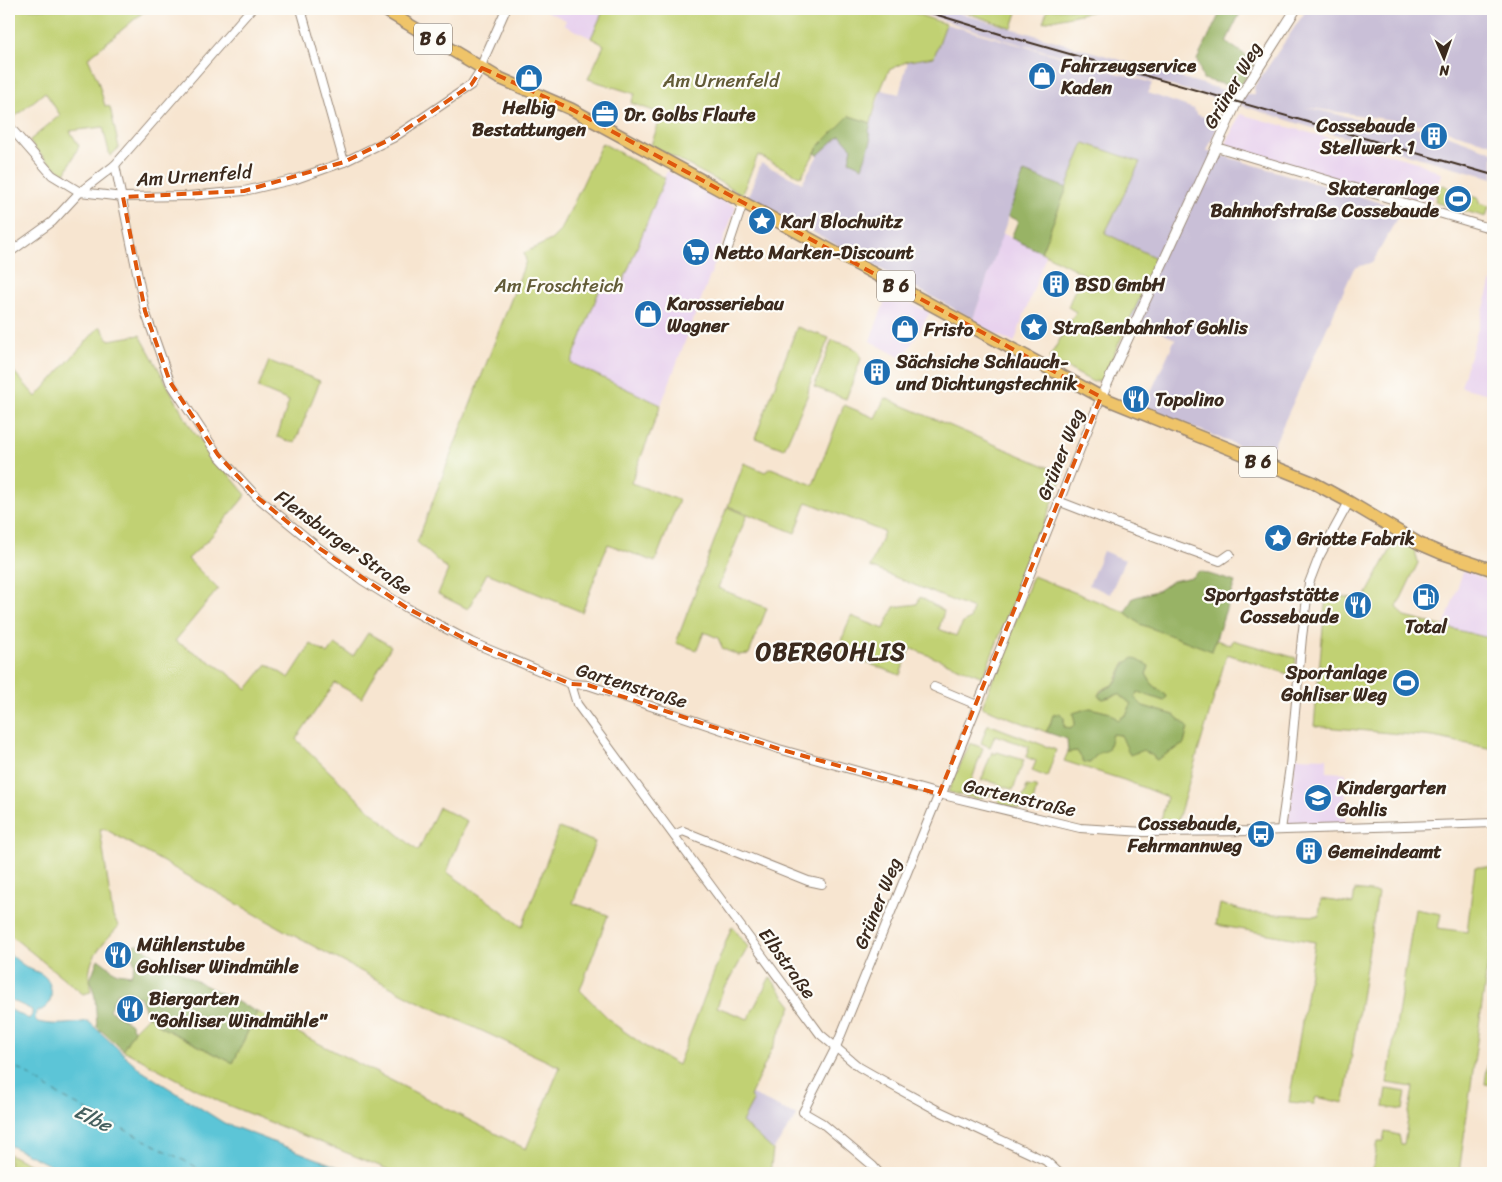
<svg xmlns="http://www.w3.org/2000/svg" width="1502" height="1182" font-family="Sriracha,sans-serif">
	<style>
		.built { fill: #e8d2ee }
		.industrial { fill: #c9bfd7 }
		.green { fill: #c1d173; stroke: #7e7e48 }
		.forest { fill: #98b365; stroke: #6a6e42 }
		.water { fill: #5bc5d7; stroke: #4b787a }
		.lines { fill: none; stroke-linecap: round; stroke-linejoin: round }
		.ferry { stroke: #46605f; stroke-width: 1; stroke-dasharray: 6 5; stroke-linecap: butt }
		.minor-casing { stroke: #987; stroke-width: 10 }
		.tertiary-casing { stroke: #987; stroke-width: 11 }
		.primary-casing { stroke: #987; stroke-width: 14 }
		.minor { stroke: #fff; stroke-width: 8 }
		.tertiary { stroke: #fff; stroke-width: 9 }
		.primary { stroke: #efc469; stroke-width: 11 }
		.rail { stroke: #3b2a1e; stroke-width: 2 }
		.marked { fill: none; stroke: #df570d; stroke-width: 4; stroke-dasharray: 10 6; stroke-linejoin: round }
		.labels { text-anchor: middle; stroke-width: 4.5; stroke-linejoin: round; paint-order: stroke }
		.shield { fill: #fdfcf7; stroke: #75695f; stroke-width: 1 }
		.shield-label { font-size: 18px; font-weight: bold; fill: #3b2a1e }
		.poi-label { font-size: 19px; font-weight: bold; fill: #3b2a1e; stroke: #fdfcf7; text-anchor: start }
		.park-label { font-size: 19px; fill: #635c38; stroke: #fdfcf7 }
		.street-label { font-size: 19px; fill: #3b2a1e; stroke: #fdfcf7 }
		.water-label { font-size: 20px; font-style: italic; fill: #46605f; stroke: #fdfcf7 }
		.district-label { font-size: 24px; font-weight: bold; letter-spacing: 1px; fill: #3b2a1e; stroke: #fdfcf7 }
	</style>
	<rect width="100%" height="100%" fill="#fdfcf7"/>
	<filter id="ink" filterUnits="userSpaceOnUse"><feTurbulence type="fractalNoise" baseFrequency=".02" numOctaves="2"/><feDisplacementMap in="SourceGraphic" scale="10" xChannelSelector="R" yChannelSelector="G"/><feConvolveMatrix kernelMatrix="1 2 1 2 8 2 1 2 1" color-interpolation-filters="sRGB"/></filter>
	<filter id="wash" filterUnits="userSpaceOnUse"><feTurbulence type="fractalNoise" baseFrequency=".0096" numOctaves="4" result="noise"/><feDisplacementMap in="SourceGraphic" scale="20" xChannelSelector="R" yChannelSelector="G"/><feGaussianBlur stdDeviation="1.12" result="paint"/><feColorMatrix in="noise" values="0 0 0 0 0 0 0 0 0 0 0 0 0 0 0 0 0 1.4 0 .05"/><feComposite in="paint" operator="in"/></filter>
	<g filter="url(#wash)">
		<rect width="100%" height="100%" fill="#f7e5d0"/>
		<g class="built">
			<polygon points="542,9 604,9 591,38 564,25 566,20"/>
			<polygon points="1240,114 1417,162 1442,174 1431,201 1427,202 1303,170 1225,146"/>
			<polygon points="667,171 736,207 661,405 571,363 601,285 619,291"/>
			<polygon points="1002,233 1046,255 1014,343 972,322"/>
			<polygon points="1493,277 1493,395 1461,387"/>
			<polygon points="888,293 930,312 903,359 870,341"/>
			<polygon points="1464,569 1493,583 1493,639 1444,627"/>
			<polygon points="1295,757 1327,758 1327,772 1346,773 1345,824 1288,826"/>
		</g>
		<g class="industrial">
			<polygon points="908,9 945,9 1220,89 1250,95 1255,94 1254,87 1307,9 1493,9 1493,144 1426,125 1304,107 1386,125 1422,128 1444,134 1493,152 1493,178 1316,129 1243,106 1009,41"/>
			<polygon points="946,24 1152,83 1148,93 1194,109 1196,114 1219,123 1207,151 1402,209 1373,262 1354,268 1268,458 1144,407 1175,339 1130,318 1158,259 1105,233 1139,162 1085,143 1067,188 1024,172 973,319 748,197 761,163 802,183 818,155 840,135 852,148 869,131 881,90 899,94 908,61 934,57"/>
			<polygon points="1103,551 1125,560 1110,594 1089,585"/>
			<polygon points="751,1094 797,1116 773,1150 742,1122 753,1102 750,1097"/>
		</g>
		<g class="green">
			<polygon points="16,9 147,9 88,58 98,81 105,106 110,107 119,148 110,156 103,127 70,131 79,146 65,174 46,160 29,141 60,115 45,92 11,120 9,118 9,16"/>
			<polygon points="604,9 902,9 946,24 934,57 908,61 889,70 878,96 871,123 849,116 818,147 801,177 758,155 742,194 651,145 662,114 631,103 635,94 588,79 604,45 591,38"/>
			<polygon points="955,9 1018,9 1012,28"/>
			<polygon points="1048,9 1103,9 1043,22"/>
			<polygon points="602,143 665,178 619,292 601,286 571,363 661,405 631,483 679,500 655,562 608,544 582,612 487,573 468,609 438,594 448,570 417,542 526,261 524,253 551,240 561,230"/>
			<path d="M 1084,143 L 1140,162 L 1105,233 L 1158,259 L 1102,380 L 1093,382 L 1049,358 L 1076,312 L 1068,307 C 1074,293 1074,283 1090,281 L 1092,278 L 1041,252 Z"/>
			<polygon points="1444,185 1456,193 1479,198 1479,203 1489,206 1486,217 1437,203 1435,201 1439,187"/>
			<path d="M 100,326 L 109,340 L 140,335 L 192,430 L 246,495 L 209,539 L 188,559 L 218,589 L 175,641 C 199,655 227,670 247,689 L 267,664 L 289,678 L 311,644 L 328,654 L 335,644 L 353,656 L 368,633 L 391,646 L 362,698 L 335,683 L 296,739 L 365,806 L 418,851 L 439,807 L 467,821 L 447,872 L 498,908 L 522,927 L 559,828 L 595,842 L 573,903 L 608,915 L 580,990 L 614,1024 L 649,1049 L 678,1065 L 732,926 L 748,947 L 727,985 L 724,987 L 717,1007 L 748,1019 L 770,977 L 792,1006 L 751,1094 L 750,1097 L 753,1101 L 742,1122 L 773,1150 L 770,1173 L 397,1173 L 220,1102 L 123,1050 L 134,1030 L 148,1016 L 163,1028 L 233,1063 L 257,1012 L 526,1149 L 560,1067 L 415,1000 L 287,932 L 105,829 L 100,829 L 113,917 L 119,926 C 99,948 84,960 91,992 L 83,994 L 9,934 L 9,366 L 36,397 Z"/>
			<polygon points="797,327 829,338 809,386 808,394 784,449 755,438"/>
			<path d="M 832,340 C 842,344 860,346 861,359 L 846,399 L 814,387 Z"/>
			<polygon points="269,361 320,381 295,443 277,437 289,401 258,388"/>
			<polygon points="885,398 1064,474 983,677 910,648 900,675 837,652 851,616 884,629 894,607 917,604 920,597 944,611 939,629 956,636 963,623 970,619 973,609 870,567 884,532 807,502 795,533 728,506 744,463 765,472 771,468 813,485 844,405 875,418"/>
			<polygon points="727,507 747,515 718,588 767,608 749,654 738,655 723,649 718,638 704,632 697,650 676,643"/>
			<polygon points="1397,538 1415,551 1418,563 1397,607 1405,617 1493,639 1493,749 1433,737 1314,726 1326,595 1364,599"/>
			<polygon points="1033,576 1125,612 1140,624 1212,650 1216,640 1231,645 1233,640 1296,658 1294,676 1227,654 1176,826 1159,827 1167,797 1124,780 1064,761 1068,752 1077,751 1084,762 1090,763 1112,734 1121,735 1153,756 1156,760 1184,744 1188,727 1174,715 1143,706 1134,697 1138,692 1164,701 1167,696 1152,684 1146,674 1149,667 1125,662 1114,684 1101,690 1098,695 1103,699 1119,694 1131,704 1127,714 1118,720 1110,713 1090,708 1072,728 1064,727 1064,718 1053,715 1050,725 1046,732 982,707"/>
			<polygon points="988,724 1056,750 1047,777 1032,771 1036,761 1026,757 1029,747 995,735 990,747 981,743"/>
			<polygon points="970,743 983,748 970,785 994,794 977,799 948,792"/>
			<polygon points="992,752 996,754 997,752 1024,760 1013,790 987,780 981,781"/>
			<polygon points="1026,786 1037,787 1030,812 998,803 1000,796 1019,803 1028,788 1025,789"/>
			<polygon points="1475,867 1493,867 1493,924 1459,1173 1372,1173 1378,1141 1383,1141 1385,1132 1399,1135 1401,1144 1404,1144 1413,1087 1387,1083 1415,909 1441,914 1438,928 1467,932"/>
			<polygon points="1355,890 1378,893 1344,1103 1316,1097 1314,1104 1289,1102 1315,942 1216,925 1220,904 1252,913 1319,916 1321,899 1353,904"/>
			<polygon points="1493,1022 1493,1085 1485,1084"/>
			<polygon points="1387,1089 1406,1092 1403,1110 1384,1107"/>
			<polygon points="9,1154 46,1173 9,1173"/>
		</g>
		<g class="forest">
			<polygon points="1222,9 1242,9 1226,42 1256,62 1239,88 1203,79 1197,60"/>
			<polygon points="849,116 871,123 869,131 871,141 862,167 849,161 852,148 840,135 818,155 815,153 818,147"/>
			<polygon points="1024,172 1067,188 1041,252 1011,238 1018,221 1008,216"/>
			<polygon points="1199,571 1235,582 1212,651 1140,624 1125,612 1133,598 1159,590 1172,581 1192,577"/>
			<path d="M 1134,658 L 1149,666 L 1146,674 L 1152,684 L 1167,696 L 1164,701 L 1138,692 L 1134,697 L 1143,706 L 1174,715 L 1188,727 L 1184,744 L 1156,760 L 1153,756 L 1143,750 L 1130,755 L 1121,735 L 1112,734 L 1108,750 L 1097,754 L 1090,763 L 1084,762 L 1077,751 L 1068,752 L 1067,739 L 1046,732 L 1050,725 L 1053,715 L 1060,713 L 1064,718 L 1064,727 L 1072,728 L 1075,723 L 1073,713 L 1090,708 L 1110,713 L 1118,720 L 1127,714 L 1131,704 L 1119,694 L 1103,699 L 1098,696 C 1102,688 1109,689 1114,684 C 1124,675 1117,666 1134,658 Z"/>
			<polygon points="137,944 189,977 257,1012 233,1063 163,1028 148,1016 140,997 117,993 109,1010 130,1023 134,1030 123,1050 97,1027 95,997 90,980 98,959 117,973 131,975 135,964 128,947"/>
		</g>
		<path class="water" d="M 9,954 C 15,958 21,964 28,968 C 34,971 42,973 46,978 C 53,986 54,1004 43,1009 C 41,1011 38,1011 36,1012 L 35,1019 L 38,1022 C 54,1026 71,1024 88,1021 L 142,1071 L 224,1123 L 354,1173 L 66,1173 L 9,1145 L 9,1009 L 29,1019 L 32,1015 L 32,1010 L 9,999 Z"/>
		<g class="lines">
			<polyline class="ferry" points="9,1062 62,1097 208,1173"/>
		</g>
	</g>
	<g filter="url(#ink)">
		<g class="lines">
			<g class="minor-casing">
				<g id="minor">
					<polyline points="301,9 344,162"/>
					<polyline points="9,126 52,175 80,192 123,197 189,196 244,191 296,179 344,162 393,138 471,85 482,68 483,61 506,9"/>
					<polyline points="1216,147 1493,229"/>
					<polyline points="115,165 145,311 170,382 218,455 257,497 319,548 362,580 407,608 471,642 571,684 588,685 779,749 939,794 1080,828 1144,832 1260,831 1493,823"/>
					<polyline points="727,251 743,203"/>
					<polyline points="9,253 52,222 80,192 115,165 251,9"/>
					<polyline points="1058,501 1128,528 1220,561 1230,554"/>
					<polyline points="571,684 577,704 820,1034 859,1067 873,1075 937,1110 1046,1161 1059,1173"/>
					<polyline points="934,687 977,705"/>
					<polyline points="1281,830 1290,766 1302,637 1309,583 1319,557 1349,502"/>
					<polyline points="674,835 683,831 808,881 822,884"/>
					<polyline points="879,1173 873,1166 822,1123 803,1112 836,1047 939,794 943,791 1101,397"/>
				</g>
			</g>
			<g class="tertiary-casing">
				<polyline id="tertiary" points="1101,397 1237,102 1296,9"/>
			</g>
			<g class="primary-casing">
				<polyline id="primary" points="383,9 497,77 571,109 1101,397 1312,482 1349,502 1420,544 1441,553 1493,570"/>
			</g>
			<use href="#minor" class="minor"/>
			<use href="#tertiary" class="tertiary"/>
			<use href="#primary" class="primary"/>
			<polyline class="rail" points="918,9 1010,37 1493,175"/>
		</g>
	</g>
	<path class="marked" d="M 482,68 L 571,109 L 1101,397 L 939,794 L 779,749 L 588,685 L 571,684 L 473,643 L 407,608 L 319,548 L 257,497 L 218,455 L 170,382 L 145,311 L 123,197 L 244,191 L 344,162 L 393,138 L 471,85 Z"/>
	<defs>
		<g id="shop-disc" transform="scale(1.4375)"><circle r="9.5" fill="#1f6fb2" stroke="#fdfcf7"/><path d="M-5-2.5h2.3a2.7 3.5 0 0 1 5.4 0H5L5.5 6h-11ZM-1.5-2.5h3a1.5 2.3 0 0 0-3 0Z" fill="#fff"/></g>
		<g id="office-disc" transform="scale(1.4375)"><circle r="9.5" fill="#1f6fb2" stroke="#fdfcf7"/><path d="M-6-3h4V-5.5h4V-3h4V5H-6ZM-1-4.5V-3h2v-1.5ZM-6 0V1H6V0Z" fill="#fff"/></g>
		<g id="building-disc" transform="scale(1.4375)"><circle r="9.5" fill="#1f6fb2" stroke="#fdfcf7"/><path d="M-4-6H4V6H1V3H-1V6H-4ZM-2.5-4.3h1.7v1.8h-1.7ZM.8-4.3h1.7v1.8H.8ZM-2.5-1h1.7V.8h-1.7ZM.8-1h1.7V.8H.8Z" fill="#fff"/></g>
		<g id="stadium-disc" transform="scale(1.4375)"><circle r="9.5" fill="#1f6fb2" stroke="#fdfcf7"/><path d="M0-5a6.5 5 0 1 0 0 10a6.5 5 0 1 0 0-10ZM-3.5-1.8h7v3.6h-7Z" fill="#fff"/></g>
		<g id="sight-disc" transform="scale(1.4375)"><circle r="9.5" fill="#1f6fb2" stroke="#fdfcf7"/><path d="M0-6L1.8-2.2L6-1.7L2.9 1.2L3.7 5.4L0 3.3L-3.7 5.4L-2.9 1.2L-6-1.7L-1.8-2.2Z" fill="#fff"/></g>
		<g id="supermarket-disc" transform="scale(1.4375)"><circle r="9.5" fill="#1f6fb2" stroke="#fdfcf7"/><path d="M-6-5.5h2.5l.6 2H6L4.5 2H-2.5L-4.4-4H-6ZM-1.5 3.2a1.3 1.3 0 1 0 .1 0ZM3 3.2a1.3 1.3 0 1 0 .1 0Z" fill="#fff"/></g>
		<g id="restaurant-disc" transform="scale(1.4375)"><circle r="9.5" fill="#1f6fb2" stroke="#fdfcf7"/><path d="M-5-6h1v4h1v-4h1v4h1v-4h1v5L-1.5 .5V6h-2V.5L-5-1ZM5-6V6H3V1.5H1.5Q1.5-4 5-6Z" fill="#fff"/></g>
		<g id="fuel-disc" transform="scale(1.4375)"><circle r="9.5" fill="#1f6fb2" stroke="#fdfcf7"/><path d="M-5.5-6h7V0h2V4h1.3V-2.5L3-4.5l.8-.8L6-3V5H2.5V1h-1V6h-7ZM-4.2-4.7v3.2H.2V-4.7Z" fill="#fff"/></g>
		<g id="school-disc" transform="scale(1.4375)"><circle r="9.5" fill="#1f6fb2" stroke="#fdfcf7"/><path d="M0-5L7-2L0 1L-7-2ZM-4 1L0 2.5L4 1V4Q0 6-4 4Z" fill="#fff"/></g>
		<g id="bus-disc" transform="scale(1.4375)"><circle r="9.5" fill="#1f6fb2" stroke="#fdfcf7"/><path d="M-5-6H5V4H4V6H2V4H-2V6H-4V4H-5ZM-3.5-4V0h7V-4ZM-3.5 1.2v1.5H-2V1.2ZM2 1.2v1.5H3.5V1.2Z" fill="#fff"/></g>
	</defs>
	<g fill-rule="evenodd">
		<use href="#shop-disc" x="1042" y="76"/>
		<use href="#shop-disc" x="529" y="78"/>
		<use href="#office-disc" x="605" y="114"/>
		<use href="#building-disc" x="1434" y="136"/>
		<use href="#stadium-disc" x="1458" y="199"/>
		<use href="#sight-disc" x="762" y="221"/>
		<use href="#supermarket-disc" x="696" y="252"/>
		<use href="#building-disc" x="1056" y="284"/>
		<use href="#shop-disc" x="648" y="314"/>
		<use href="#sight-disc" x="1034" y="327"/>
		<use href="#shop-disc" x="905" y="329"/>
		<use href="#building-disc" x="877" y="372"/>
		<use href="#restaurant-disc" x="1136" y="399"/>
		<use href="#sight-disc" x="1278" y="538"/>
		<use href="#fuel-disc" x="1426" y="597"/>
		<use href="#restaurant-disc" x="1358" y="605"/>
		<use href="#stadium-disc" x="1406" y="683"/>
		<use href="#school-disc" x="1318" y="798"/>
		<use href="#bus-disc" x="1261" y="834"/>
		<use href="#building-disc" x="1309" y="851"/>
		<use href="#restaurant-disc" x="118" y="955"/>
		<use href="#restaurant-disc" x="130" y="1009"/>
	</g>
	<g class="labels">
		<g class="shield">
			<rect x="414" y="23.5" width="38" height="31" rx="4"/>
			<rect x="877" y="270.5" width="38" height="31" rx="4"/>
			<rect x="1239" y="446.5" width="38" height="31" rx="4"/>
		</g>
		<g class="shield-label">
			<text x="433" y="45">B 6</text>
			<text x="896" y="292">B 6</text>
			<text x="1258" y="468">B 6</text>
		</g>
		<g class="poi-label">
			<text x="1061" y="72">Fahrzeugservice<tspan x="1061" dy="22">Kaden</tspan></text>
			<text x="529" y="114" text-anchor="middle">Helbig<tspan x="529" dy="22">Bestattungen</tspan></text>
			<text x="624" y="121">Dr. Golbs Flaute</text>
			<text x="1415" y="132" text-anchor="end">Cossebaude<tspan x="1415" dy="22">Stellwerk 1</tspan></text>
			<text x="1439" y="195" text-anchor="end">Skateranlage<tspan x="1439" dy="22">Bahnhofstraße Cossebaude</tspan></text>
			<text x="781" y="228">Karl Blochwitz</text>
			<text x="715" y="259">Netto Marken-Discount</text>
			<text x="1075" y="291">BSD GmbH</text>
			<text x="667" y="310">Karosseriebau<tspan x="667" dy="22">Wagner</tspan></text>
			<text x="1053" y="334">Straßenbahnhof Gohlis</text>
			<text x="924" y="336">Fristo</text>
			<text x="896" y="368">Sächsiche Schlauch-<tspan x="896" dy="22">und Dichtungstechnik</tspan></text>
			<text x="1155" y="406">Topolino</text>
			<text x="1297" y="545">Griotte Fabrik</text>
			<text x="1339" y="601" text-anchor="end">Sportgaststätte<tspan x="1339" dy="22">Cossebaude</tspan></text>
			<text x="1426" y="633" text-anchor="middle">Total</text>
			<text x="1387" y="679" text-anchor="end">Sportanlage<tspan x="1387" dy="22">Gohliser Weg</tspan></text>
			<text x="1337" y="794">Kindergarten<tspan x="1337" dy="22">Gohlis</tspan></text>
			<text x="1242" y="830" text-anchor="end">Cossebaude,<tspan x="1242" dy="22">Fehrmannweg</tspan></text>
			<text x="1328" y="858">Gemeindeamt</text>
			<text x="137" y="951">Mühlenstube<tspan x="137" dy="22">Gohliser Windmühle</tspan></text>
			<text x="149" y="1005">Biergarten<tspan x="149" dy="22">"Gohliser Windmühle"</tspan></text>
		</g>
		<g class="park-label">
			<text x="721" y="87">Am Urnenfeld</text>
			<text x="559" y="292">Am Froschteich</text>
		</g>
		<g class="street-label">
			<text transform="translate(1232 85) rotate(-60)" y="7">Grüner Weg</text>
			<text transform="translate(194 175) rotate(-4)" y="7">Am Urnenfeld</text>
			<text transform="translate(1060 454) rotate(-68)" y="7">Grüner Weg</text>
			<text transform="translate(344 542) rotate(36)" y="7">Flensburger Straße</text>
			<text transform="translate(632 685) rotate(17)" y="7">Gartenstraße</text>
			<text transform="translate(1020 797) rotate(13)" y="7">Gartenstraße</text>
			<text transform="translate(877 903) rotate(-68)" y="7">Grüner Weg</text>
			<text transform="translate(788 963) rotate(54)" y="7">Elbstraße</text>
		</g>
		<g class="water-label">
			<text transform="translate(93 1118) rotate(26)" y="7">Elbe</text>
		</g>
		<g class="district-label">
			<text x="831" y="660">OBERGOHLIS</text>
		</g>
	</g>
	<rect width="1502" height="1182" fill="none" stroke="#fdfcf7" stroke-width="30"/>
	<g transform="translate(1444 58) rotate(178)" stroke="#fdfcf7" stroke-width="4" paint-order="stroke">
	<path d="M0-4L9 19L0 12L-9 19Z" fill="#3b2a1e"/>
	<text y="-8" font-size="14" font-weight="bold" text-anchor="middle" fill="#3b2a1e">N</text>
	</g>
</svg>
